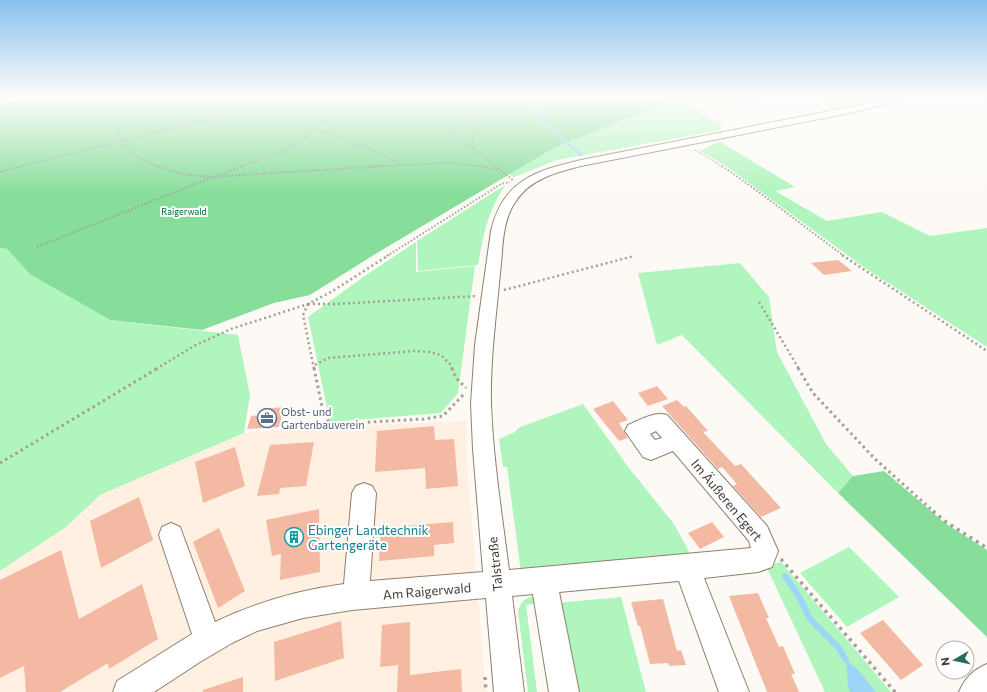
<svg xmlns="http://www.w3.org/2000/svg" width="987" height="692" font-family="Commissioner,sans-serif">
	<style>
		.built { fill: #fff0e1 }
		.green { fill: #aff5bd }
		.forest { fill: #87de9b }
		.water { fill: #9cd5f7 }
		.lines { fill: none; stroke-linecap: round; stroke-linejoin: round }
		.stream-far1 { stroke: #9cd5f7; stroke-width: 2.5 }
		.stream { stroke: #9cd5f7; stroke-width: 6 }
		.building { fill: #f4b9a2 }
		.minor-casing { stroke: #907f6d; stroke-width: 2 }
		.path-far4 { stroke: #a49f99; stroke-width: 1.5; stroke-dasharray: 1 1.5; stroke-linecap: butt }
		.path-far3 { stroke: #a49f99; stroke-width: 2; stroke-dasharray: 1.5 2; stroke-linecap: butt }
		.path-far2 { stroke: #a49f99; stroke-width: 2.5; stroke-dasharray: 2 3; stroke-linecap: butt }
		.path-far1 { stroke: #a49f99; stroke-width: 3; stroke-dasharray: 2.5 3.5; stroke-linecap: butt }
		.path { stroke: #a49f99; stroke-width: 3.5; stroke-dasharray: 3 4.5; stroke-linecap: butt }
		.minor { fill: #fff; fill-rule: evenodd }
		.labels { text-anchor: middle; stroke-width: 4; stroke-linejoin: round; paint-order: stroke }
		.far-park-label { font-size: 9px; fill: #026a2f; stroke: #fff }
		.service-label { font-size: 11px; fill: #4e5e75; stroke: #fff; text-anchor: start }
		.near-street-label { font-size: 13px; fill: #423b33; stroke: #fff }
		.near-culture-label { font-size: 13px; fill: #0d838f; stroke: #fff; text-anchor: start }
	</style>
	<rect width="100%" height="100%" fill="#fdfaf6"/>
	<polygon class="built" points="466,421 468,477 486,692 0,692 0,571 66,527 100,495 244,433 322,427"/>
	<g class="green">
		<polygon points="690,97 794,97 700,105"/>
		<polygon points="822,97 883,97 831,111"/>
		<polygon points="679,98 721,126 721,130 557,160 514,177 509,175 554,148"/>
		<polygon points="719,141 795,187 775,191 827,221 882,212 930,236 987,228 987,347 865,268 726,166 700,151"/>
		<path d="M 505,185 C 488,211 483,235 478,265 L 418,271 L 417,241 Z"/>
		<polygon points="416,242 416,272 475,266 458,393 441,413 330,422 308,317 369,273"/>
		<polygon points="0,248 7,249 31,275 110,320 238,335 250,395 244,433 100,495 66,527 0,571"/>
		<polygon points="740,263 769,297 777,352 826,444 853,476 838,493 682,335 657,345 638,273"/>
		<polygon points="583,404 629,468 674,524 693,559 521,573 507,467 503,467 499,439 515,432 520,427"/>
		<polygon points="849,547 899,597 847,627 800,573"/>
		<polygon points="779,562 782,563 891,692 825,692 767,568"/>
		<path d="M 539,596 L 540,603 L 526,605 L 537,692 L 528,692 L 518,611 C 522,599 527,597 539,596 Z"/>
		<polygon points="621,597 646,692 573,692 557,603"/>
	</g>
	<g class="forest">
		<polygon points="24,97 678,97 679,98 554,148 377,253 310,295 274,303 202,330 110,320 31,275 7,249 0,248 0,103"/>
		<polygon points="884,471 945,523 987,550 987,637 838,493 853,476"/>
	</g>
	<polygon class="water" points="846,660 859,671 876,692 850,692 848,685"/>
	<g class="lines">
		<polyline class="stream-far1" points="546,97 533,109 538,117 581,155"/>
		<polyline class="stream" points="785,576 798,595 810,619 838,647 846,660"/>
	</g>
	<g class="building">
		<polygon points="838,260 852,271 824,275 811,263"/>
		<polygon points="657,386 668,399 648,406 638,393"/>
		<polygon points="677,400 684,407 686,406 708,431 703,432 735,466 741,464 781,508 761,517 733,486 737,484 722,467 718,469 662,406"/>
		<polygon points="613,401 628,420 619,423 628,438 619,441 593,409"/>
		<polygon points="284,407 279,427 247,429 251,416 261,415 263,409"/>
		<polygon points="434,426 435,440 454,439 458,486 426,489 425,468 375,472 377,431"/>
		<polygon points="314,442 306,486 280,488 279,494 257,496 270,445"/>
		<polygon points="235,447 245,486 203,503 195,462"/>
		<polygon points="139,497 153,540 101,568 90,521"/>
		<polygon points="319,509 320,572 280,580 281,554 272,556 266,520"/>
		<polygon points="453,522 454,543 434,545 434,556 379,561 381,528"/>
		<polygon points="712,522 724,537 700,549 688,533"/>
		<polygon points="219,528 245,591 218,608 193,542"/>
		<polygon points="61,550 79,619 142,584 158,639 109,669 108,663 60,692 26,692 24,666 0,678 0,580"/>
		<polygon points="758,593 769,618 766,618 779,647 783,646 795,674 791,674 799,692 767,692 729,596"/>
		<polygon points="663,599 677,651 681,650 686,665 669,666 668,663 650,664 640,626 638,626 631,602"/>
		<polygon points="883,620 923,665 901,680 860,633"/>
		<polygon points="341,621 344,658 275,681 274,642"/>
		<polygon points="410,622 410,675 461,669 462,692 397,692 398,665 380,667 382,625"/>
		<polygon points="243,677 243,692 203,692 203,690"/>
	</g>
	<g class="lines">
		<g class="minor-casing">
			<g id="minor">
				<path d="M 887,97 L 900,97 L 898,99 L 879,106 L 845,114 L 581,166 C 557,172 530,179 516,201 C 501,222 503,250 500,274 C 496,317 490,361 491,404 C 493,459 502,515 509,570 L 751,548 L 749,541 L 673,451 L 651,460 L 643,457 L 625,431 L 628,425 C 640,420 654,411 667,415 L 767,526 L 778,551 L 772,567 L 758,572 L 704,578 L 749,692 L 719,692 L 679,581 L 559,592 L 579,692 L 549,692 L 533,594 L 512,596 L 524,692 L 494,692 L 486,598 L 352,610 L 303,618 L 257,631 L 232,643 L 200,662 L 154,692 L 113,692 L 117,681 L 192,634 L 159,535 L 162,527 L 171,523 L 180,527 L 215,622 C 257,602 299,590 344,584 L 352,493 L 356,486 L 364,483 L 372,486 L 376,493 L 370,581 L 483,572 L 473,449 L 471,404 L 475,345 L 491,231 C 503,180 535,171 581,160 L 845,108 L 873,102 ZM 656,431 L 662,438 L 655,440 L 650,434 Z"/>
				<path d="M 987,664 L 987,692 L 959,692 C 965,678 973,670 987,664 Z"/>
			</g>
		</g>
		<g class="path-far4">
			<path d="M 133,97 C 104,131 122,153 159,167"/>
			<polyline points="406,97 497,167"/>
			<polyline points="681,97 724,126"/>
			<polyline points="312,127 381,153 400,165"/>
			<polyline points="312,127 370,97"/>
			<path d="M 473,149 C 472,129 477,113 489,97"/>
			<polyline points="695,150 723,167"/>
			<polyline points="18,167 225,115"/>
			<path d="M 240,167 C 259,160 306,148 312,127"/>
			<polyline points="369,167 448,163 487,167"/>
		</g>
		<g class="path-far3">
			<polyline points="156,166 182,174 211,177 384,166"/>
			<polyline points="483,166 498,170"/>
			<polyline points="495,166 514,181"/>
			<polyline points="722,166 756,190 844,256"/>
			<polyline points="0,172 22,166"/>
			<polyline points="218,176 242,166"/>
			<polyline points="37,247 213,177"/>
			<polyline points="387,256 501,184 510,182"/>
		</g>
		<g class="path-far2">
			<polyline points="842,255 987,351"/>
			<polyline points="504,290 634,256"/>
			<polyline points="759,302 799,369"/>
			<polyline points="308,304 303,315 314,369"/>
			<polyline points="308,304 336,304 477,296"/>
			<polyline points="315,365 328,358 414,351 430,352 441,355 451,365 452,369"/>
			<polyline points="156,369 194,346 231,329 308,304 331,292 389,255"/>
		</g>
		<g class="path-far1">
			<polyline points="314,368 324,416 329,422 336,424 424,419 443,416 465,393"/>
			<polyline points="452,368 456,378 466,388"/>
			<polyline points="798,368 813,393 875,459 934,512"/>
			<polyline points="0,463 158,368"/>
		</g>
		<g class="path">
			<polyline points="933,511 946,522 987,548"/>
			<polyline points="781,559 895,692"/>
			<polyline points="485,677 486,692"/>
		</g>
		<use href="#minor" class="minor"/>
	</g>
	<linearGradient id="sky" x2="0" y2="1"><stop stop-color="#89c1ee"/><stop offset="0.5" stop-color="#fefdfb"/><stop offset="1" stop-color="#fefdfb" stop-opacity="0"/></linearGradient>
	<rect width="987" height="194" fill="url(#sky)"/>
	<defs>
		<g id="office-ring" transform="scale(1)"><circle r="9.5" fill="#fff" stroke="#5c6f8a" stroke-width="1.5"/><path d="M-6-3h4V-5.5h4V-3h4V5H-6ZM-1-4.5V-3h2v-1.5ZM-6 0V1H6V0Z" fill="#5c6f8a"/></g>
		<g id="building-ring" transform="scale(1)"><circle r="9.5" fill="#fff" stroke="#0f9aa8" stroke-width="1.5"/><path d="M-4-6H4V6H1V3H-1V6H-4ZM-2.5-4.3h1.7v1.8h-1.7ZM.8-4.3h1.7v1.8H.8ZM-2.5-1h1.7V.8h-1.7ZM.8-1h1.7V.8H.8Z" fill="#0f9aa8"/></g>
	</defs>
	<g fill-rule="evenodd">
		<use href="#office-ring" x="267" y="418"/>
		<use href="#building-ring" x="294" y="537"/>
	</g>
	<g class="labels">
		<g class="far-park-label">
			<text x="184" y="215">Raigerwald</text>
		</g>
		<g class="service-label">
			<text x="281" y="416">Obst- und<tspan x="281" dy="13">Gartenbauverein</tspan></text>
		</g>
		<g class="near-street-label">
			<text transform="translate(727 500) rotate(50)" y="5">Im Äußeren Egert</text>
			<text transform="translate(495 564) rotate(-96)" y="5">Talstraße</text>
			<text transform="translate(427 591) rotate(-5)" y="5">Am Raigerwald</text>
		</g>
		<g class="near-culture-label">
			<text x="308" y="535">Ebinger Landtechnik<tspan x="308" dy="15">Gartengeräte</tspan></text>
		</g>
	</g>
	<g transform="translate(955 660) rotate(261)"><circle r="19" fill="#ffffff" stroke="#b3b1ad"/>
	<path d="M0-3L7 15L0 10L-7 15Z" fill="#286b5d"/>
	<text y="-6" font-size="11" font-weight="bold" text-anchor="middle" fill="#423b33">N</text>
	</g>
</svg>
